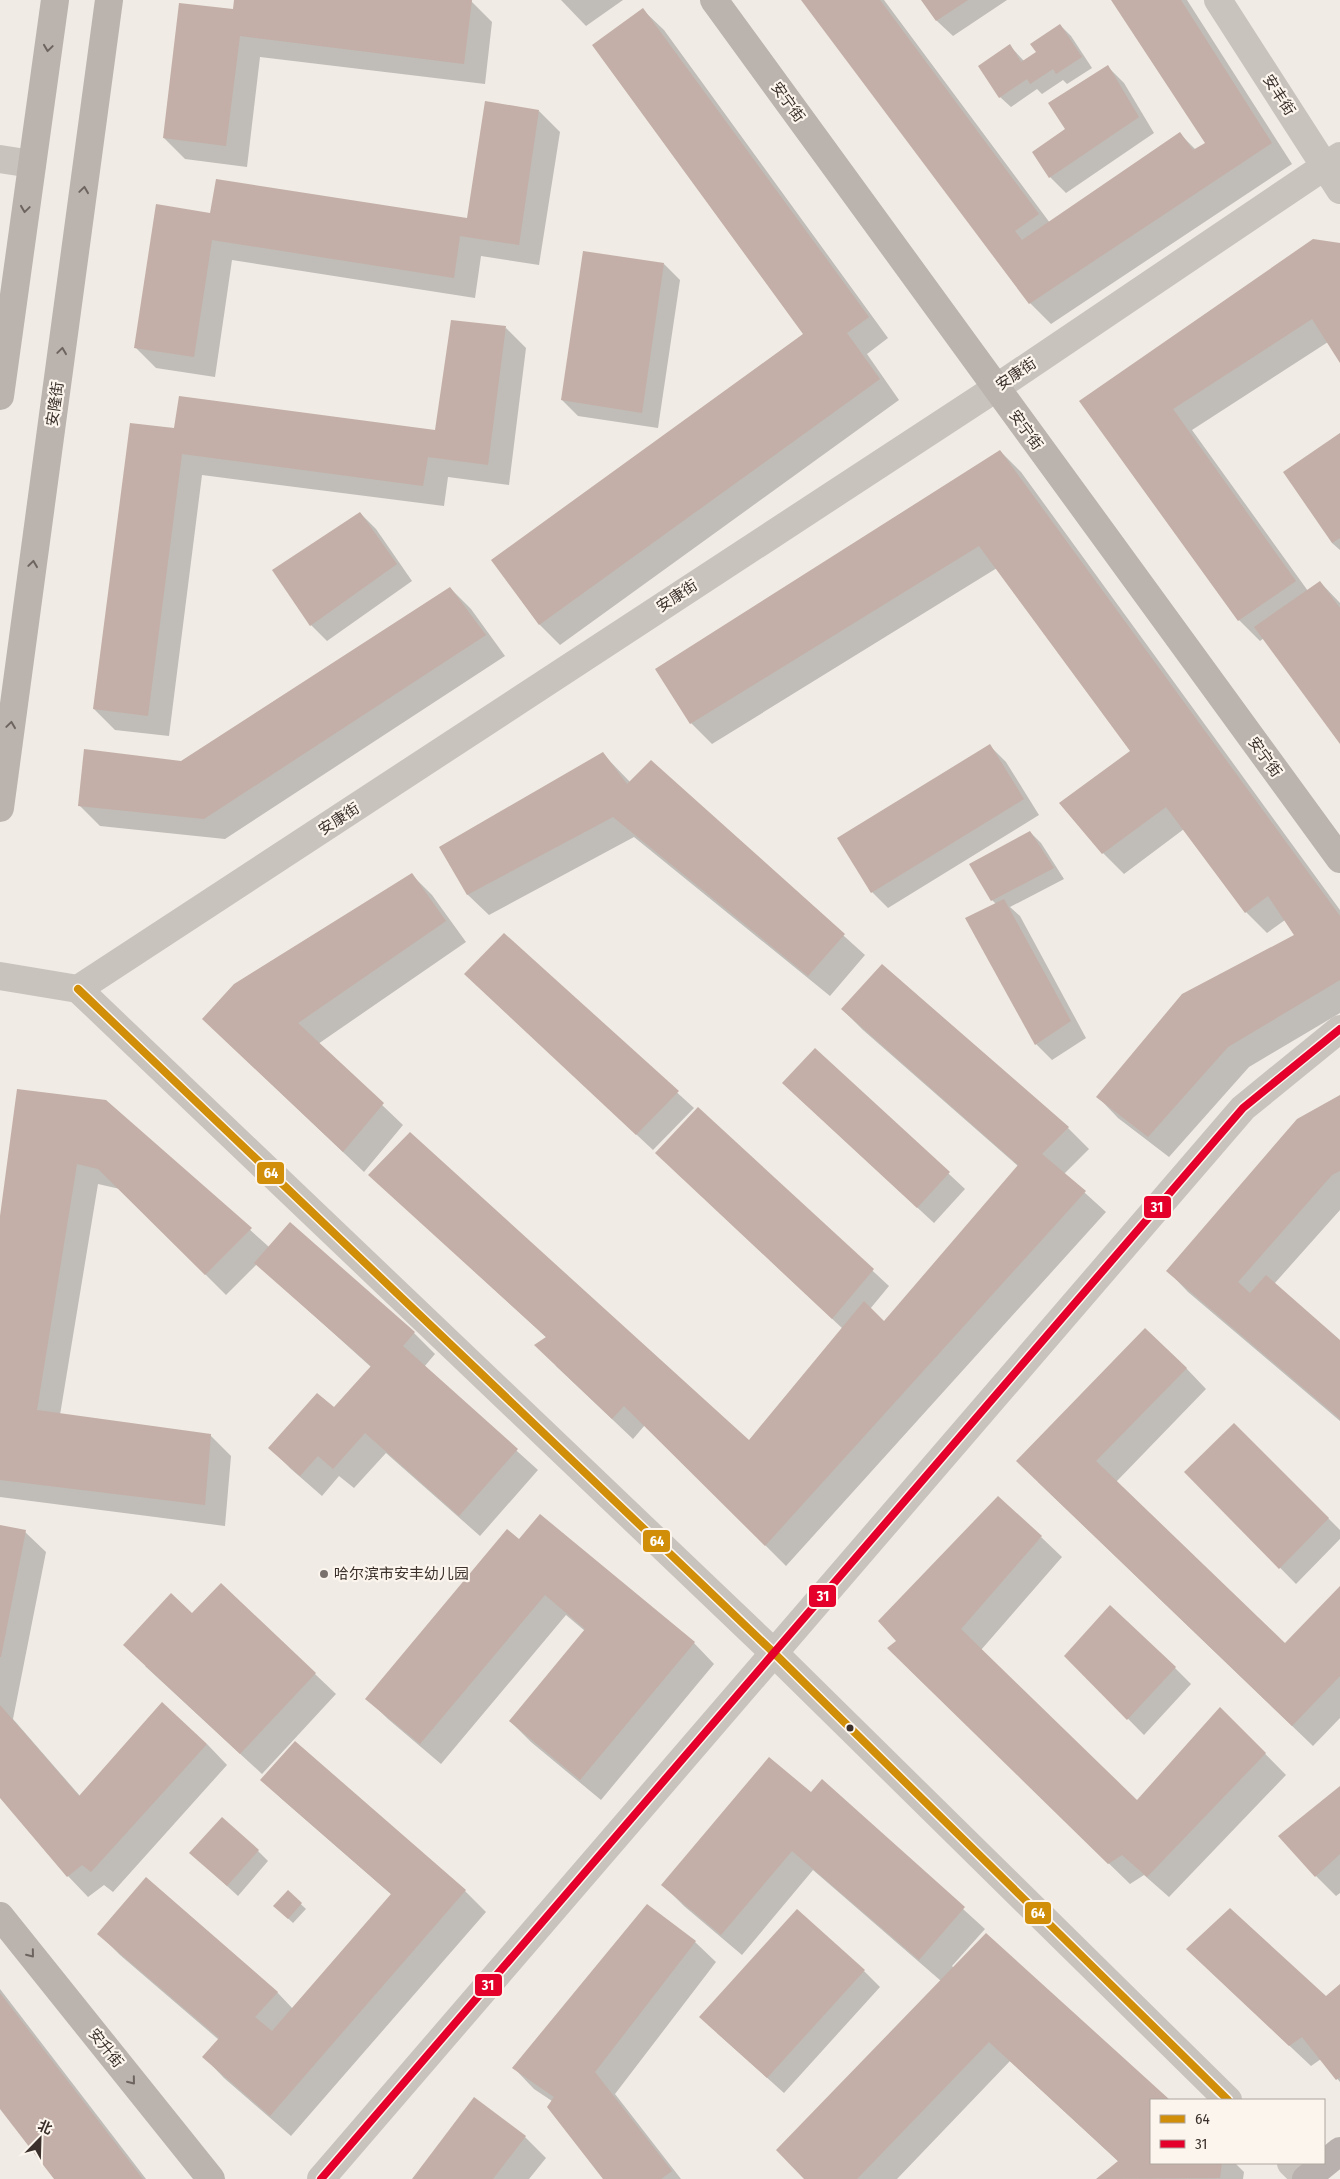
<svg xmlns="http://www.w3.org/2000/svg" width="1340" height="2179" font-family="'Fira Sans Condensed','Noto Sans SC',sans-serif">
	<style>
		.shadow { fill: #0003 }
		.building { fill: #c3afa7 }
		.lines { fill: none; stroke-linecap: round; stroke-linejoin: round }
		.minor { stroke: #c9c3be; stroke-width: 28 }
		.tertiary { stroke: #c9c3be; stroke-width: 28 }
		.secondary { stroke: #bab3ae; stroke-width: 28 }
		.primary { stroke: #b8b1ad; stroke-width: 28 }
		.bus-1-casing { stroke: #fbf5ee; stroke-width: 11 }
		.bus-2-casing { stroke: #fbf5ee; stroke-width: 11 }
		.bus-1 { stroke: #d18e09; stroke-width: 8 }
		.bus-2 { stroke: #e4002b; stroke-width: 8 }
		.oneway { stroke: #6e645f }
		.poi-dot { fill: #7a716c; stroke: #fbf5ee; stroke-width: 2 }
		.bus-dot { fill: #3b302b; stroke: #fbf5ee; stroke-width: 2 }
		.labels { text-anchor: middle; stroke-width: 4.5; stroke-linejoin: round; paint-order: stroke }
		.street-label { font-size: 15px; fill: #3b302b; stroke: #fbf5ee }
		.poi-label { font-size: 15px; fill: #3b302b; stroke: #fbf5ee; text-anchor: start }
		.line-badge { stroke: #fbf5ee; stroke-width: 2 }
		.badge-label { font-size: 14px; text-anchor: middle; font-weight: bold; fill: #fff }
	</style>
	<rect width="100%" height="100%" fill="#f0ebe5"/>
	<g class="shadow">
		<polygon points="235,0 471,1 492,22 485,84 260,57 247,167 185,159 164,138 234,11"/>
		<polygon points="561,0 623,0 586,26"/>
		<polygon points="802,0 884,0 1050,223 1180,134 1196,150 1207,143 1112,0 1187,0 1292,164 1051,324 1030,303"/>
		<polygon points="923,0 1007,0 953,36 937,21"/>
		<polygon points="643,10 664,30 888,338 867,354 899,400 560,645 540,625 493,560 804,334"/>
		<polygon points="1060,25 1071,36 1092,68 1067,84 1063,80 1042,94 1037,89 1011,107 1000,97 1010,46 1024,61 1037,52"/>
		<polygon points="1108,67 1124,83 1154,133 1066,193 1050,177"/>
		<polygon points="539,111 560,132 539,265 481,256 475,298 232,260 215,377 156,368 136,348 211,214 468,220"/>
		<polygon points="1340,244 1340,360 1328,342 1192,430 1308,591 1320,582 1340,603 1340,742 1264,638 1260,641 1239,620 1081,401"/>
		<polygon points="664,264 680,280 658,428 578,416 562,400"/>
		<polygon points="506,328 526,348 509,485 448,477 444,506 202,475 169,736 115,730 94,709 176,430 436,432"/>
		<polygon points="1340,435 1340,550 1332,543"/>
		<polygon points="1000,451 1021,472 1340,910 1340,1013 1249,1067 1169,1157 1118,1118 1098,1097 1295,936 1285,920 1267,933 1246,912 1184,829 1124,874 1103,853 1061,804 1132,752 997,568 712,744 691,723"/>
		<polygon points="360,513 376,529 412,581 327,641 311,625"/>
		<polygon points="450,588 471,609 505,656 225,839 100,826 79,805 182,762"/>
		<polygon points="990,746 1006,762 1039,815 888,908 872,892"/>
		<polygon points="603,754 630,782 651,762 865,955 830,996 634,837 489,915 468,895 441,847"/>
		<polygon points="1030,832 1041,843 1064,879 1010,907 1020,916 1086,1038 1052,1060 1036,1044 996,904 992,900"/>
		<polygon points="412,875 432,895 466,942 318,1044 403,1125 364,1172 225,1040"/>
		<polygon points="504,935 694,1108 653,1150 482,990"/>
		<polygon points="882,966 1068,1128 1089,1149 1064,1174 1106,1212 786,1566 645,1425 633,1439 556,1366 547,1338 370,1175 749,1442 843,1329 673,1169 698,1109 889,1286 870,1309 884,1322 1019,1167 863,1030 842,1009"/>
		<polygon points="815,1049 965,1189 934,1223 800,1099"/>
		<polygon points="1340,1096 1340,1210 1274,1284 1340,1342 1340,1421 1188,1292 1168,1271"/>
		<polygon points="106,1101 269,1247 290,1223 414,1333 435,1354 424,1367 538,1470 480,1536 386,1453 354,1488 339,1476 322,1496 291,1469 270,1448 334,1409 371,1367 257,1264 226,1295 120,1189 98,1184 60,1415 210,1435 231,1456 225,1526 0,1497 0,1226"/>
		<polygon points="1186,1368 1206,1389 1116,1482 1285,1645 1340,1588 1340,1718 1313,1746 1038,1482"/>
		<polygon points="1234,1424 1340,1530 1340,1539 1296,1584 1186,1472"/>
		<polygon points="0,1526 25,1532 46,1552 13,1719 80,1796 207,1744 227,1765 113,1892 104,1885 88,1897 68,1876 0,1796"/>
		<polygon points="1041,1537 1062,1557 981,1650 1137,1802 1220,1708 1286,1775 1169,1897 1144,1875 1130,1884 909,1669"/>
		<polygon points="519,1541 694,1643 714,1664 601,1800 531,1742 510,1721 585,1631 566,1615 441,1764 388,1719 367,1699"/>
		<polygon points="1066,1656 1175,1668 1191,1684 1144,1735"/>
		<polygon points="145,1666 315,1674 336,1694 262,1774"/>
		<polygon points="295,1742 465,1891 486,1912 291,2136 224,2078 204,2057 219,2040 120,1955 99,1934 277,1992 293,2009 392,1895 283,1800 262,1780"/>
		<polygon points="822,1781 985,1929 952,1966 954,1968 986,1935 1168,2100 1151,2100 1151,2163 1235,2163 1244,2172 1243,2179 1098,2179 1119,2162 1010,2061 897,2179 806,2179 941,1981 813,1870 742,1955 684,1906 663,1885 811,1794"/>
		<polygon points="1340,1787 1340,1893 1336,1896 1316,1876"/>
		<polygon points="258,1851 268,1861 238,1896 202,1863"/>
		<polygon points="288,1892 306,1909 293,1923 280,1911"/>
		<polygon points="695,1942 716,1962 615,2094 681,2179 605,2179 552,2101 534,2089 514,2068"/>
		<polygon points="1209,1970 1326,1997 1340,1986 1340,2082 1321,2059 1311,2066"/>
		<polygon points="864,1971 880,1987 784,2093 717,2033"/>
		<polygon points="0,1989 146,2179 56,2179 0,2107"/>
		<polygon points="525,2137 546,2158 529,2179 413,2179"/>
	</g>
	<g class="building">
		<polygon points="234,0 472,0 464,64 240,36 226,146 163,138 179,3 233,9"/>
		<polygon points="801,0 880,0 1039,214 1015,231 1022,240 1180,132 1193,150 1205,143 1111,0 1181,0 1272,143 1029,304"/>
		<polygon points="921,0 968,0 936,21"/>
		<polygon points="643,8 869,317 847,333 880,379 539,625 491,560 803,334 592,45"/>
		<polygon points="1060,24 1082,57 1056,74 1053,69 1030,84 1027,79 999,98 978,66 1010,44 1021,62 1036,52 1030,44"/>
		<polygon points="1108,65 1139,117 1049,178 1032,152 1065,129 1048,103"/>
		<polygon points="485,101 539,110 519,245 460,236 454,278 212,240 194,357 134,348 156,204 210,213 216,179 467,218"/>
		<polygon points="1313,239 1340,243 1340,363 1312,319 1173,409 1296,581 1238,621 1079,401"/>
		<polygon points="583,251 664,263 642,413 561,400"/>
		<polygon points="451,320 506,326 488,465 428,457 423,486 182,454 148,716 93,709 130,423 174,428 179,396 435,430"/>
		<polygon points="1340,433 1340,538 1332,543 1283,472"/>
		<polygon points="1000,450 1340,916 1340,980 1228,1047 1148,1137 1096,1097 1182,994 1294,935 1268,896 1245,913 1166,807 1102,854 1059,803 1130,751 979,546 690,724 655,669"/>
		<polygon points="360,512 397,564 310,626 272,570"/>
		<polygon points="1320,581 1340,608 1340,744 1254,627"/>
		<polygon points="450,587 486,635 204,819 78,806 84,749 181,761"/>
		<polygon points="990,744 1024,799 871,893 837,838"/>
		<polygon points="603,752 627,784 651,760 845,934 808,976 613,817 467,895 439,847"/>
		<polygon points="1030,831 1054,868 991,901 969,864"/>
		<polygon points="412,873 446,921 298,1023 384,1103 343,1152 202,1019 234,984"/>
		<polygon points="1004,899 1071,1021 1035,1045 965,918"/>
		<polygon points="504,933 679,1091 636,1135 464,974"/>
		<polygon points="882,964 1069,1127 1042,1154 1086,1191 765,1546 624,1406 612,1419 534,1345 546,1337 368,1175 410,1132 749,1440 864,1301 884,1321 1018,1165 841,1009"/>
		<polygon points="815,1048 950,1172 917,1208 782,1083"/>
		<polygon points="17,1089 106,1100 252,1228 205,1275 98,1169 77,1164 37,1410 211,1434 205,1505 0,1480 0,1216"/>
		<polygon points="1340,1095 1340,1171 1332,1175 1238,1282 1250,1293 1266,1275 1340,1340 1340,1419 1166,1271 1297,1119"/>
		<polygon points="698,1107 874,1269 832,1319 655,1153"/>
		<polygon points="290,1222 415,1332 403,1346 518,1449 459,1516 365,1433 333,1469 318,1456 300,1476 268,1448 317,1393 334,1407 371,1366 254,1263"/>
		<polygon points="1145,1328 1187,1368 1096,1461 1285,1643 1340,1586 1340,1676 1292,1726 1016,1461"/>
		<polygon points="1234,1423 1329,1518 1279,1569 1184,1472"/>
		<polygon points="998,1496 1042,1536 961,1629 1137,1800 1220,1707 1266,1753 1147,1877 1122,1855 1108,1864 887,1648 896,1641 878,1621"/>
		<polygon points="540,1514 695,1642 580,1780 509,1721 585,1629 545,1595 420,1744 365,1699 507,1529 519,1539"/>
		<polygon points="0,1525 26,1530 1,1657 0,1657"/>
		<polygon points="221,1583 316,1673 240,1754 123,1645 171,1593 192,1613"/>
		<polygon points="1110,1605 1176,1667 1127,1720 1064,1656"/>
		<polygon points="162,1702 207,1744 91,1872 82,1865 67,1877 0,1798 0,1705 79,1796"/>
		<polygon points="295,1741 466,1890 270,2116 202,2057 219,2038 97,1934 146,1877 278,1992 255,2017 272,2031 391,1894 260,1780"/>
		<polygon points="769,1757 811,1792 822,1779 965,1907 919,1960 792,1851 721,1935 661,1885"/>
		<polygon points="1340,1786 1340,1854 1315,1877 1278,1836"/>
		<polygon points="222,1817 259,1850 227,1886 189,1853"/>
		<polygon points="288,1890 302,1903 288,1919 273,1906"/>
		<polygon points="647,1904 696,1941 595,2072 672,2171 661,2179 603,2179 547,2107 554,2097 512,2068"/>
		<polygon points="1230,1908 1326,1996 1340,1984 1340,2077 1336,2080 1302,2037 1289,2046 1186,1949"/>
		<polygon points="797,1909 865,1970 767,2078 699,2017"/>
		<polygon points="986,1933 1170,2100 1151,2100 1151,2163 1222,2163 1220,2178 1096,2179 1118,2161 989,2042 857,2179 804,2179 776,2150"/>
		<polygon points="0,1993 143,2179 54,2179 0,2109"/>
		<polygon points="474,2097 526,2136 493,2179 412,2179"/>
	</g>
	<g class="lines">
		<g class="minor">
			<polyline points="0,159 32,164"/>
			<polyline points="321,2179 1243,1108 1340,1029"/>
		</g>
		<g class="tertiary">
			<polyline points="1218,0 1340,190"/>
			<polyline points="0,976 78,989 996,388 1340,156"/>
			<polyline points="78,989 773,1652 1228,2100"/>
			<polyline points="1291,2163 1307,2179"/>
		</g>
		<g class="secondary">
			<polyline points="714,0 1340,859"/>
			<polyline points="0,396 55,0"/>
			<polyline points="0,808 109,0"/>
			<polyline points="0,1916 211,2179"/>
		</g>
		<polyline class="primary" points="1306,2179 1340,2151"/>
		<g class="bus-1-casing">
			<polyline id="bus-1" points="78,989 773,1652 1228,2100"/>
		</g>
		<g class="bus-2-casing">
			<polyline id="bus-2" points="321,2179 1243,1108 1340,1029"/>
		</g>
		<use href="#bus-1" class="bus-1"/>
		<use href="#bus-2" class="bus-2"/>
	</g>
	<defs><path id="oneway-chevron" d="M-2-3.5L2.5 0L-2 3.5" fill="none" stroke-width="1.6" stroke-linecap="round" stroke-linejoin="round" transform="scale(1.25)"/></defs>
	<g class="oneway">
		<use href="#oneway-chevron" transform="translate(48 48) rotate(98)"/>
		<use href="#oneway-chevron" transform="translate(84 190) rotate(-82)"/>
		<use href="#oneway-chevron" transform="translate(25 209) rotate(98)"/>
		<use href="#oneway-chevron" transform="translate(62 351) rotate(-82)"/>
		<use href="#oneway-chevron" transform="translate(33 564) rotate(-82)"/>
		<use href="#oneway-chevron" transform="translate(11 725) rotate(-82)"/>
		<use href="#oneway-chevron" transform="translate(31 1954) rotate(51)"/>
		<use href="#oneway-chevron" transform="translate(132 2081) rotate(51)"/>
	</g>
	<circle class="poi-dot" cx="324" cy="1574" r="5"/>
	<circle class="bus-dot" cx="850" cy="1728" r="4.5"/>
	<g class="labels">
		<g class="street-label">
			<text transform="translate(1279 95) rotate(57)" y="5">安丰街</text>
			<text transform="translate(788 102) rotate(54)" y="5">安宁街</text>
			<text transform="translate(1016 374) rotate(-34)" y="5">安康街</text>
			<text transform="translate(55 404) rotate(-82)" y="5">安隆街</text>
			<text transform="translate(1026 430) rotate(54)" y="5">安宁街</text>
			<text transform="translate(677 596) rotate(-33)" y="5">安康街</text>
			<text transform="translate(1265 757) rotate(54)" y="5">安宁街</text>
			<text transform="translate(339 819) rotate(-33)" y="5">安康街</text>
			<text transform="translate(106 2048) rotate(51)" y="5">安升街</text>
		</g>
		<g class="poi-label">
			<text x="334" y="1579">哈尔滨市安丰幼儿园</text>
		</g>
	</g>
	<g class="line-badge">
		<rect x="256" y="1161" width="29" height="24" rx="5" fill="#d18e09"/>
		<rect x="1143" y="1195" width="29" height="24" rx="5" fill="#e4002b"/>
		<rect x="642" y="1529" width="29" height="24" rx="5" fill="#d18e09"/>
		<rect x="808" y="1584" width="29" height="24" rx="5" fill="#e4002b"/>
		<rect x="1024" y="1901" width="28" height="24" rx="5" fill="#d18e09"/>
		<rect x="474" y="1973" width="29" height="24" rx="5" fill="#e4002b"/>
	</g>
	<g class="badge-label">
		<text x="271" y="1178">64</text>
		<text x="1157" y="1212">31</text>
		<text x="657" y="1546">64</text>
		<text x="823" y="1601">31</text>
		<text x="1038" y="1918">64</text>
		<text x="488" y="1990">31</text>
	</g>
	<rect x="1150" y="2099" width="175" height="65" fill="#fbf5ee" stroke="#aea6a0"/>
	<rect x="1160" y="2115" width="25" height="8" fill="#d18e09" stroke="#aea6a0"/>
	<text x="1195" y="2124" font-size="15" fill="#3b302b">64</text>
	<rect x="1160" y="2140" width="25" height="8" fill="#e4002b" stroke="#aea6a0"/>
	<text x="1195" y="2149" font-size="15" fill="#3b302b">31</text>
	<g transform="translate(40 2139) rotate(23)" stroke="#fbf5ee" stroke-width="4" paint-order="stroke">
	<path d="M0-4L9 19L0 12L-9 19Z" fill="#3b302b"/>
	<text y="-8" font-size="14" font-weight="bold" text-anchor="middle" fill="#3b302b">北</text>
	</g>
</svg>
